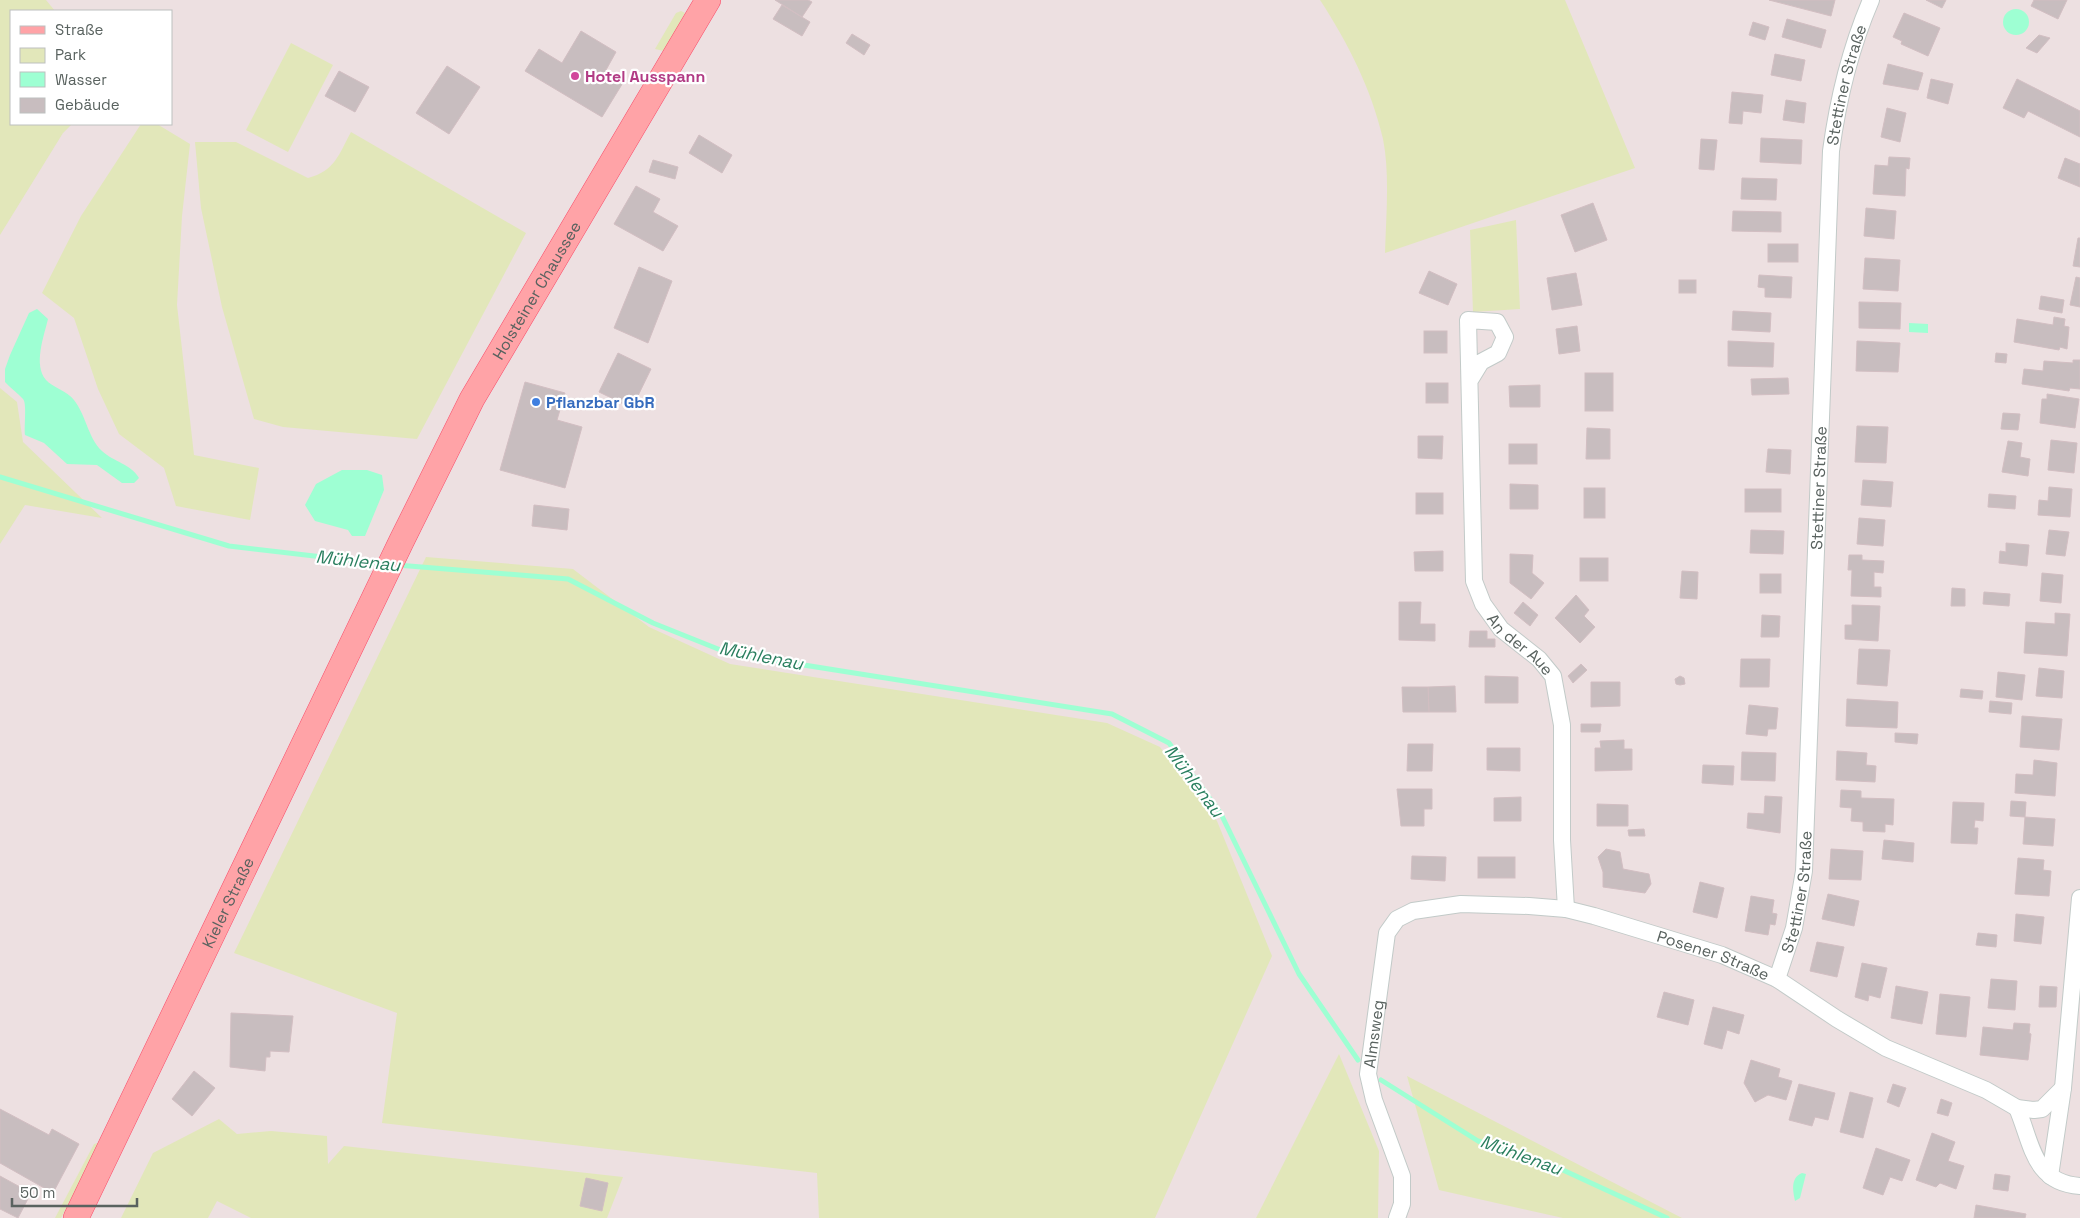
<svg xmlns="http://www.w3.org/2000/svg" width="2080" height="1218" font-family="'Space Grotesk',sans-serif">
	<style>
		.green { fill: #e2e7ba }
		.water { fill: #9effd3 }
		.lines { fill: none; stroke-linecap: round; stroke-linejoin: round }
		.stream { stroke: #9effd3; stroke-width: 5 }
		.building { fill: #c8bdbf; stroke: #d2bec2 }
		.street-casing { stroke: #c2cac8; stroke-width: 18 }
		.primary-casing { stroke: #f94c6a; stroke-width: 26 }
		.street { stroke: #fff; stroke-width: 16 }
		.primary { stroke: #ffa3a7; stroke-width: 25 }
		.hotel-dot { fill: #d1479c; stroke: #fff; stroke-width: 2 }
		.shop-dot { fill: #3f7fe0; stroke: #fff; stroke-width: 2 }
		.labels { text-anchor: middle; stroke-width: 4.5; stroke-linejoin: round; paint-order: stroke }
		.hotel-label { font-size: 16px; font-weight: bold; fill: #b23c85; stroke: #fff; text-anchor: start }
		.street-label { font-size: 16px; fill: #59625f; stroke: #fff }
		.shop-label { font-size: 16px; font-weight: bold; fill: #366cbe; stroke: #fff; text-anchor: start }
		.water-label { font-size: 18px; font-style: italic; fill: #2a7f5f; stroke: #fff }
	</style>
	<rect width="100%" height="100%" fill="#ede0e1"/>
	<g class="green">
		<polygon points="0,0 46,0 55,11 11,11 11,124 72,124 63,133 0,235"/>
		<path d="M 1320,0 L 1565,0 L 1635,168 L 1385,253 C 1386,217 1390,174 1383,139 C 1371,88 1348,43 1320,0 Z"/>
		<polygon points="681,11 685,13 664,51 655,49 676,13"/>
		<polygon points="291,43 333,65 288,152 246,130"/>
		<polygon points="141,124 157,124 190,144 182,216 177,305 194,455 259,468 250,520 176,506 164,468 119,434 98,389 74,318 42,293 81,216"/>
		<path d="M 351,132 L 526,233 L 417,439 L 283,427 L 254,419 L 222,307 L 201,208 L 195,142 L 236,142 L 308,178 C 335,171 339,154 351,132 Z"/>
		<polygon points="1516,220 1520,309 1473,312 1470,230"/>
		<polygon points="0,388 17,402 23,442 102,518 25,505 0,544"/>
		<polygon points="426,557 573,569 649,627 730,664 1107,723 1160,747 1217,821 1272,956 1155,1218 819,1218 817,1173 382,1123 397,1013 234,953"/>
		<polygon points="1339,1054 1379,1151 1378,1218 1256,1218"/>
		<polygon points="1407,1076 1682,1218 1563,1218 1439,1190"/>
		<polygon points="219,1119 237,1134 271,1131 327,1136 328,1164 344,1146 623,1177 607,1218 251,1218 217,1201 208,1218 121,1218 153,1153"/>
		<polygon points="98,1143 99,1145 61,1218 55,1218 94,1144"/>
	</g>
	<g class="water">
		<circle cx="2016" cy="22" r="13"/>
		<path d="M 37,309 L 48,319 C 44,336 33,365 46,380 C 52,387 67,391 74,400 C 86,415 88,438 102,451 C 114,462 131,464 139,478 L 134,483 L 122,483 L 97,465 L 67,464 L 44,443 L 25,435 C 24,426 27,403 23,399 C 18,393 10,388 5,382 L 5,369 L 10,355 L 29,313 Z"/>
		<polygon points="1909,323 1928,324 1928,333 1909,332"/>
		<polygon points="342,470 367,470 382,475 384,490 365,536 352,536 348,530 315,521 305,505 316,484"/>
		<path d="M 1802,1173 L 1806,1174 L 1800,1198 L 1795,1201 C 1793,1191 1790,1178 1802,1173 Z"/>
	</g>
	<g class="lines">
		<g class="stream">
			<polyline points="0,477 229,546 383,564"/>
			<polyline points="397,565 568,579 653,623 728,653 1112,714 1169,743 1221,814 1299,974 1358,1060"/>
			<polyline points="1381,1080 1478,1141 1552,1165 1667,1218"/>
		</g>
	</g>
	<g class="building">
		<polygon points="775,0 808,0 812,2 802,17"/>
		<polygon points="1769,0 1835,0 1831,16"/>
		<polygon points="1926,0 1946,0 1942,8"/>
		<polygon points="2034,0 2067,0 2058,19 2031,6"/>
		<polygon points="782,5 810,22 802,36 773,19"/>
		<polygon points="1904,13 1940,28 1928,56 1901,44 1902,41 1893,37"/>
		<polygon points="1787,19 1826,30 1821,48 1782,37"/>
		<polygon points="1753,22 1769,27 1765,40 1749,35"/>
		<polygon points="581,31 616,52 606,70 624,81 602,117 525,71 539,49 562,63"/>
		<polygon points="852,34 870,45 864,55 846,43"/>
		<polygon points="2039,35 2050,38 2037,53 2026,48"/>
		<polygon points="1775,54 1805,60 1801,81 1771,75"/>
		<polygon points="1888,64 1923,73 1918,90 1883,84"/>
		<polygon points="447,66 480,87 449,134 416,113"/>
		<polygon points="339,71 369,87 355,112 325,96"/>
		<polygon points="1931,79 1953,84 1948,104 1927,98"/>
		<polygon points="2017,79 2080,111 2080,137 2028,111 2024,118 2003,108"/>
		<polygon points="1732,92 1763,95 1761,113 1743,111 1742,124 1729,123"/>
		<polygon points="1786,100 1806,103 1804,123 1783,120"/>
		<polygon points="1887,108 1906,113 1900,142 1881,137"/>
		<polygon points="699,135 732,155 722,173 689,153"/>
		<polygon points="1761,138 1802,140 1801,164 1760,162"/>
		<polygon points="1701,139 1717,140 1714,170 1699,169"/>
		<polygon points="1889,157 1910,158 1909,169 1906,168 1905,196 1873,194 1875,165 1888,166"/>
		<polygon points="2065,158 2080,164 2080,187 2058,178"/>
		<polygon points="653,160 678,167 675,179 649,172"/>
		<polygon points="1742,178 1777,179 1776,200 1741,199"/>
		<polygon points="636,186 660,199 653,212 678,226 663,251 614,224"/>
		<polygon points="1593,203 1607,240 1575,252 1561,215"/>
		<polygon points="1866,208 1896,211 1894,239 1864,236"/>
		<polygon points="1733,211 1781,212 1781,232 1732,231"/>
		<polygon points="2078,238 2080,238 2080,267 2073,266"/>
		<rect x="1768" y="244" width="30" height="18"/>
		<polygon points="1865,258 1900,260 1898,291 1863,289"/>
		<polygon points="639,267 672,281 648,343 614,328"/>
		<polygon points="1429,271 1457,284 1448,305 1419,293"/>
		<polygon points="1576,273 1582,305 1552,310 1547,278"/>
		<polygon points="1759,275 1792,277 1791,298 1765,297 1765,288 1758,287"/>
		<polygon points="2076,277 2080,278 2080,307 2070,305"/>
		<rect x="1679" y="280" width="17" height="13"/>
		<polygon points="2041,296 2064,300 2062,313 2039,309"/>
		<polygon points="1859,302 1901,303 1900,329 1859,328"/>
		<polygon points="1733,311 1771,313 1770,332 1732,330"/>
		<polygon points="2054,317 2065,319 2064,326 2069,327 2067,349 2060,347 2059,350 2014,342 2017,319 2053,325"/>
		<polygon points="1577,326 1580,351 1559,354 1556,329"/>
		<rect x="1424" y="331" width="23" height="22"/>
		<polygon points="1728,341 1774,343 1773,367 1728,366"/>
		<polygon points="1857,341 1900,343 1898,372 1856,371"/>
		<polygon points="618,353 651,369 632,408 599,392"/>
		<polygon points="1996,353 2007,354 2006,363 1995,362"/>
		<polygon points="2073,360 2080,360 2080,389 2070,388 2069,391 2022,384 2024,369 2043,371 2044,361 2073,363"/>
		<rect x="1585" y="373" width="28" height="38"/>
		<polygon points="1788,378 1789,394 1752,395 1751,379"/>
		<polygon points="525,382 565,393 557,420 582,427 565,488 500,470"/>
		<rect x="1426" y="383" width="22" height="20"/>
		<polygon points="1540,385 1540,407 1510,407 1509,386"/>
		<polygon points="2047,394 2079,399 2075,428 2040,423 2042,399 2047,399"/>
		<polygon points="2003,413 2020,414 2018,430 2001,429"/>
		<polygon points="1857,426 1888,427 1886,463 1855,462"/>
		<polygon points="1587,428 1610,429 1610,459 1586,459"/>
		<polygon points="1418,436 1443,436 1442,459 1418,458"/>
		<polygon points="2051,440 2077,443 2074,473 2048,470"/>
		<polygon points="2008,441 2022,443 2020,457 2030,459 2028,476 2002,472"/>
		<rect x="1509" y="444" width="28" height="20"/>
		<polygon points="1768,449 1791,450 1790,474 1766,472"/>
		<polygon points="1863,480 1893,482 1891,507 1861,505"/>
		<polygon points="1510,484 1538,485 1538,509 1510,509"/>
		<polygon points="2049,487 2072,489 2070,517 2038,515 2039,500 2048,501"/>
		<rect x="1584" y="488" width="21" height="30"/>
		<rect x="1745" y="489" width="36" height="23"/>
		<rect x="1416" y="493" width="27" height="21"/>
		<polygon points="1989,494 2016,496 2015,509 1988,507"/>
		<polygon points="534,505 569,509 567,530 532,526"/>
		<polygon points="1859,518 1885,520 1883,546 1857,544"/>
		<polygon points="1751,530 1784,531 1783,554 1750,553"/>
		<polygon points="2049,530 2069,532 2065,556 2046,554"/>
		<polygon points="2006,543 2029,545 2027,566 1999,563 2000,551 2006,552"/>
		<polygon points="1443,551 1443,571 1415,571 1414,552"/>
		<polygon points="1510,554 1533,555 1532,573 1544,583 1531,599 1510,583"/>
		<polygon points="1849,555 1862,555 1862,560 1884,561 1883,573 1874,572 1874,587 1881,587 1881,597 1851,596 1852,570 1848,570"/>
		<rect x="1580" y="558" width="28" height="23"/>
		<polygon points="1682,571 1698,572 1697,599 1680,598"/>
		<polygon points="2042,573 2063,575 2061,603 2040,601"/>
		<rect x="1760" y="574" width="21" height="19"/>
		<polygon points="1952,588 1965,589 1965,606 1951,606"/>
		<polygon points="1984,592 2010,594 2009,606 1983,604"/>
		<polygon points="1576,595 1589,610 1584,616 1595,627 1580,643 1555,618"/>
		<polygon points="1399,602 1421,602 1420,624 1435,624 1435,641 1399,640"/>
		<polygon points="1523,602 1538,615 1530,626 1514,613"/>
		<polygon points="1852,605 1880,606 1878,641 1845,639 1845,625 1852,625"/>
		<polygon points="2055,613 2070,614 2067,656 2024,653 2026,622 2055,624"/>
		<polygon points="1762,615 1780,616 1779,637 1761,637"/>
		<polygon points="1470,631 1487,631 1487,639 1495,639 1495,647 1469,647"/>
		<polygon points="1859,649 1890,650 1887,686 1857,684"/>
		<polygon points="1741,659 1770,659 1769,687 1740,687"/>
		<polygon points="1581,664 1587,670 1573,683 1568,676"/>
		<polygon points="2039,668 2064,671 2062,698 2036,696"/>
		<polygon points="1998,672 2025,675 2022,700 1996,697"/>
		<polygon points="1485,676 1518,677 1518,703 1485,703"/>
		<polygon points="1680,676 1684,678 1685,684 1680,685 1676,684 1675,679"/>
		<polygon points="1591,682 1620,682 1620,706 1591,707"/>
		<polygon points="1455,686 1456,712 1429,712 1428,687"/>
		<polygon points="1402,687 1428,687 1429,712 1403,712"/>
		<polygon points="1961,689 1983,691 1982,699 1960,697"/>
		<polygon points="1847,699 1898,702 1897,728 1846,726"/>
		<polygon points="1990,701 2012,703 2011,714 1989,712"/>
		<polygon points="1749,705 1778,708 1776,729 1768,729 1767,736 1746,734"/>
		<polygon points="2022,716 2062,719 2059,750 2020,747"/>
		<polygon points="1581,724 1601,724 1600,732 1581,732"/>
		<polygon points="1895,733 1918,734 1917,744 1895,742"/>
		<polygon points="1624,740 1624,749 1632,749 1632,770 1595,771 1595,748 1601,748 1600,741"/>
		<polygon points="1408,744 1433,744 1432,771 1407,771"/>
		<polygon points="1487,748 1520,748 1520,771 1487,770"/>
		<polygon points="1837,751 1867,753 1866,765 1876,766 1875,782 1836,780"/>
		<polygon points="1742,752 1776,753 1775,781 1741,780"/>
		<polygon points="2034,760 2057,763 2055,796 2015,793 2016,774 2033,775"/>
		<polygon points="1703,765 1734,766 1733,785 1702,783"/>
		<polygon points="1397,789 1432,789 1432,809 1424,809 1424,826 1401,826"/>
		<polygon points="1841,790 1861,791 1861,798 1894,799 1893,825 1885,824 1885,832 1863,831 1863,822 1851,821 1852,808 1840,807"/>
		<polygon points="1765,796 1782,797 1780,833 1747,828 1748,813 1764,814"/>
		<polygon points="1521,797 1521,821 1494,821 1494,798"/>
		<polygon points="2011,801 2026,802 2025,817 2010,816"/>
		<polygon points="1953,802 1984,803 1983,821 1975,820 1974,828 1978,828 1977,844 1951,843"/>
		<polygon points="1597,804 1628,805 1628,826 1597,826"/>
		<polygon points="2025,817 2055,819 2053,846 2023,844"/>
		<polygon points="1644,829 1645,836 1629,836 1628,830"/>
		<polygon points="1884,840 1914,843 1913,862 1882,859"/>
		<polygon points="1606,849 1620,852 1623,869 1649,874 1651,884 1645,893 1603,887 1603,872 1598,857"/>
		<polygon points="1831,849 1863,851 1861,880 1829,879"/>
		<polygon points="1412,856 1446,857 1445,881 1411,879"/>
		<rect x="1478" y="857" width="37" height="21"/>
		<polygon points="2018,858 2044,860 2043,870 2051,871 2049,896 2015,894"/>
		<polygon points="1700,882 1724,888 1717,918 1693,912"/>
		<polygon points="1828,894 1859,901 1854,926 1822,919"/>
		<polygon points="1751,896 1774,900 1772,913 1777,914 1775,925 1770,924 1768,935 1745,931"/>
		<polygon points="2016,914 2044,917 2041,944 2014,941"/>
		<polygon points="1978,933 1997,935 1996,947 1976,945"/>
		<polygon points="1817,942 1844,947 1837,977 1810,971"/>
		<polygon points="1862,963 1887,968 1880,998 1869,995 1868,1001 1855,997"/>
		<polygon points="1991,979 2017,981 2015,1010 1988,1008"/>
		<polygon points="1896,986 1928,992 1922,1024 1891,1018"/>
		<polygon points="2040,986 2057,987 2056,1007 2039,1007"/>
		<polygon points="1664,992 1694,1000 1688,1025 1657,1017"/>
		<polygon points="1940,994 1970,997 1966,1037 1936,1034"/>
		<polygon points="1713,1007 1744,1015 1739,1034 1727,1030 1722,1049 1704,1044"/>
		<polygon points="231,1013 293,1016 289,1052 270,1051 270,1057 266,1057 265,1071 230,1067"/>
		<polygon points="2014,1023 2030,1024 2029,1033 2031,1034 2028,1060 1980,1055 1983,1027 2013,1030"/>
		<polygon points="1751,1060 1780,1069 1778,1077 1792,1081 1786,1100 1768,1095 1755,1102 1744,1083"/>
		<polygon points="194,1071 215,1088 192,1116 172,1099"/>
		<polygon points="1799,1084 1835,1093 1828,1120 1815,1117 1812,1126 1789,1120"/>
		<polygon points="1893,1084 1906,1088 1899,1107 1887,1102"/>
		<polygon points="1850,1092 1873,1098 1863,1138 1840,1132"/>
		<polygon points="1941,1099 1952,1103 1948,1116 1937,1113"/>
		<polygon points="0,1109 49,1135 52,1129 79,1144 53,1193 0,1163"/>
		<polygon points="1932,1133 1955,1142 1948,1161 1964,1166 1956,1189 1940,1183 1936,1187 1916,1180"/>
		<polygon points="1876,1148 1910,1160 1902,1181 1890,1177 1883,1195 1863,1188"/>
		<polygon points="1995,1174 2010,1176 2008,1191 1993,1189"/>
		<polygon points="0,1176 31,1193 18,1218 0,1209"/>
		<polygon points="586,1178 608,1183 602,1211 580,1206"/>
		<polygon points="1976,1205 2026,1214 2025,1218 1974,1218"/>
	</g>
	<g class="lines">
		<g class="street-casing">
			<g id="street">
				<path id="s1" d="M 1470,380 L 1481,362 L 1498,353 L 1505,337 L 1497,322 L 1468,320 L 1474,581 L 1483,604 L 1501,629 L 1539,659 L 1553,676 L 1562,725 L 1562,840 L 1566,909"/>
				<path id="s2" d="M 1777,979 L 1794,928 L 1804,871 L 1831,151 C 1838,99 1850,49 1871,0"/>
				<path d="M 2017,1108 C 2032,1143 2033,1183 2080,1186"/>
				<polyline points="2050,1176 2063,1088 2080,898"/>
				<path id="s3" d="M 1397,1218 L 1402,1204 L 1402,1176 L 1374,1100 L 1368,1074 L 1387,933 L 1397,919 L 1413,911 L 1461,904 L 1529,906 L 1566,909 L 1594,916 L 1722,955 L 1777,979 L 1837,1019 L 1886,1048 L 1986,1090 L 2017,1108 L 2034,1110 L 2042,1109 L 2063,1088"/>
			</g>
		</g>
		<g class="primary-casing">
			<g id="primary">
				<path id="s4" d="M 76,1218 L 401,542 L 472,399 L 708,0"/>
			</g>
		</g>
		<use href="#street" class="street"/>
		<use href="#primary" class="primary"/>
	</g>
	<circle class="hotel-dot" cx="575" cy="76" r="5"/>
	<circle class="shop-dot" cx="536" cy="402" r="5"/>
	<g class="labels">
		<g class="hotel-label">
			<text x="585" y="82">Hotel Ausspann</text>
		</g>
		<g class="street-label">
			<text dy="6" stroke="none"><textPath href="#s2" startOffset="900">Stettiner Straße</textPath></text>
			<text dy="6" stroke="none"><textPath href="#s4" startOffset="1036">Holsteiner Chaussee</textPath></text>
			<text dy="6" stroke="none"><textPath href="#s2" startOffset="495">Stettiner Straße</textPath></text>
			<text dy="6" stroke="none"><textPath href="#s1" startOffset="445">An der Aue</textPath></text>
			<text dy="6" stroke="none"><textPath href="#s2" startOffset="90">Stettiner Straße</textPath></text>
			<text dy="6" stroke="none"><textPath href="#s4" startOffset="350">Kieler Straße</textPath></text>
			<text dy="6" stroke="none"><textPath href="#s3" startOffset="636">Posener Straße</textPath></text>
			<text dy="6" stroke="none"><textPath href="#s3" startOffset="191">Almsweg</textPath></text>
		</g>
		<g class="shop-label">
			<text x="546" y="408">Pflanzbar GbR</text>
		</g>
		<g class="water-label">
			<text transform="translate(358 561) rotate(6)" y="6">Mühlenau</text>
			<text transform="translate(761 656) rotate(11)" y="6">Mühlenau</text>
			<text transform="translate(1194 781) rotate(53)" y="6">Mühlenau</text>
			<text transform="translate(1521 1155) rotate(20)" y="6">Mühlenau</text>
		</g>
	</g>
	<rect x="10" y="10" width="162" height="115" fill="#ffffff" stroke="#bdc0bf"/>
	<rect x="20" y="26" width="25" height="8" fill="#ffa3a7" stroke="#bdc0bf"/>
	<text x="55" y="35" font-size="15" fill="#59625f">Straße</text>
	<rect x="20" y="48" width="25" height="15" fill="#e2e7ba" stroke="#bdc0bf"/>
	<text x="55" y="60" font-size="15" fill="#59625f">Park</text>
	<rect x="20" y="72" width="25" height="15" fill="#9effd3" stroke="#bdc0bf"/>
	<text x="55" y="85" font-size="15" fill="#59625f">Wasser</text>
	<rect x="20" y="98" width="25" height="15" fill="#c8bdbf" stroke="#bdc0bf"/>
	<text x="55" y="110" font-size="15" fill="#59625f">Gebäude</text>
	<path d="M12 1198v8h125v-8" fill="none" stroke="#59625f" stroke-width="2.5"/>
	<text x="20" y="1198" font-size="15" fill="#59625f" stroke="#ffffff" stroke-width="4" paint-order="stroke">50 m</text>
</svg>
